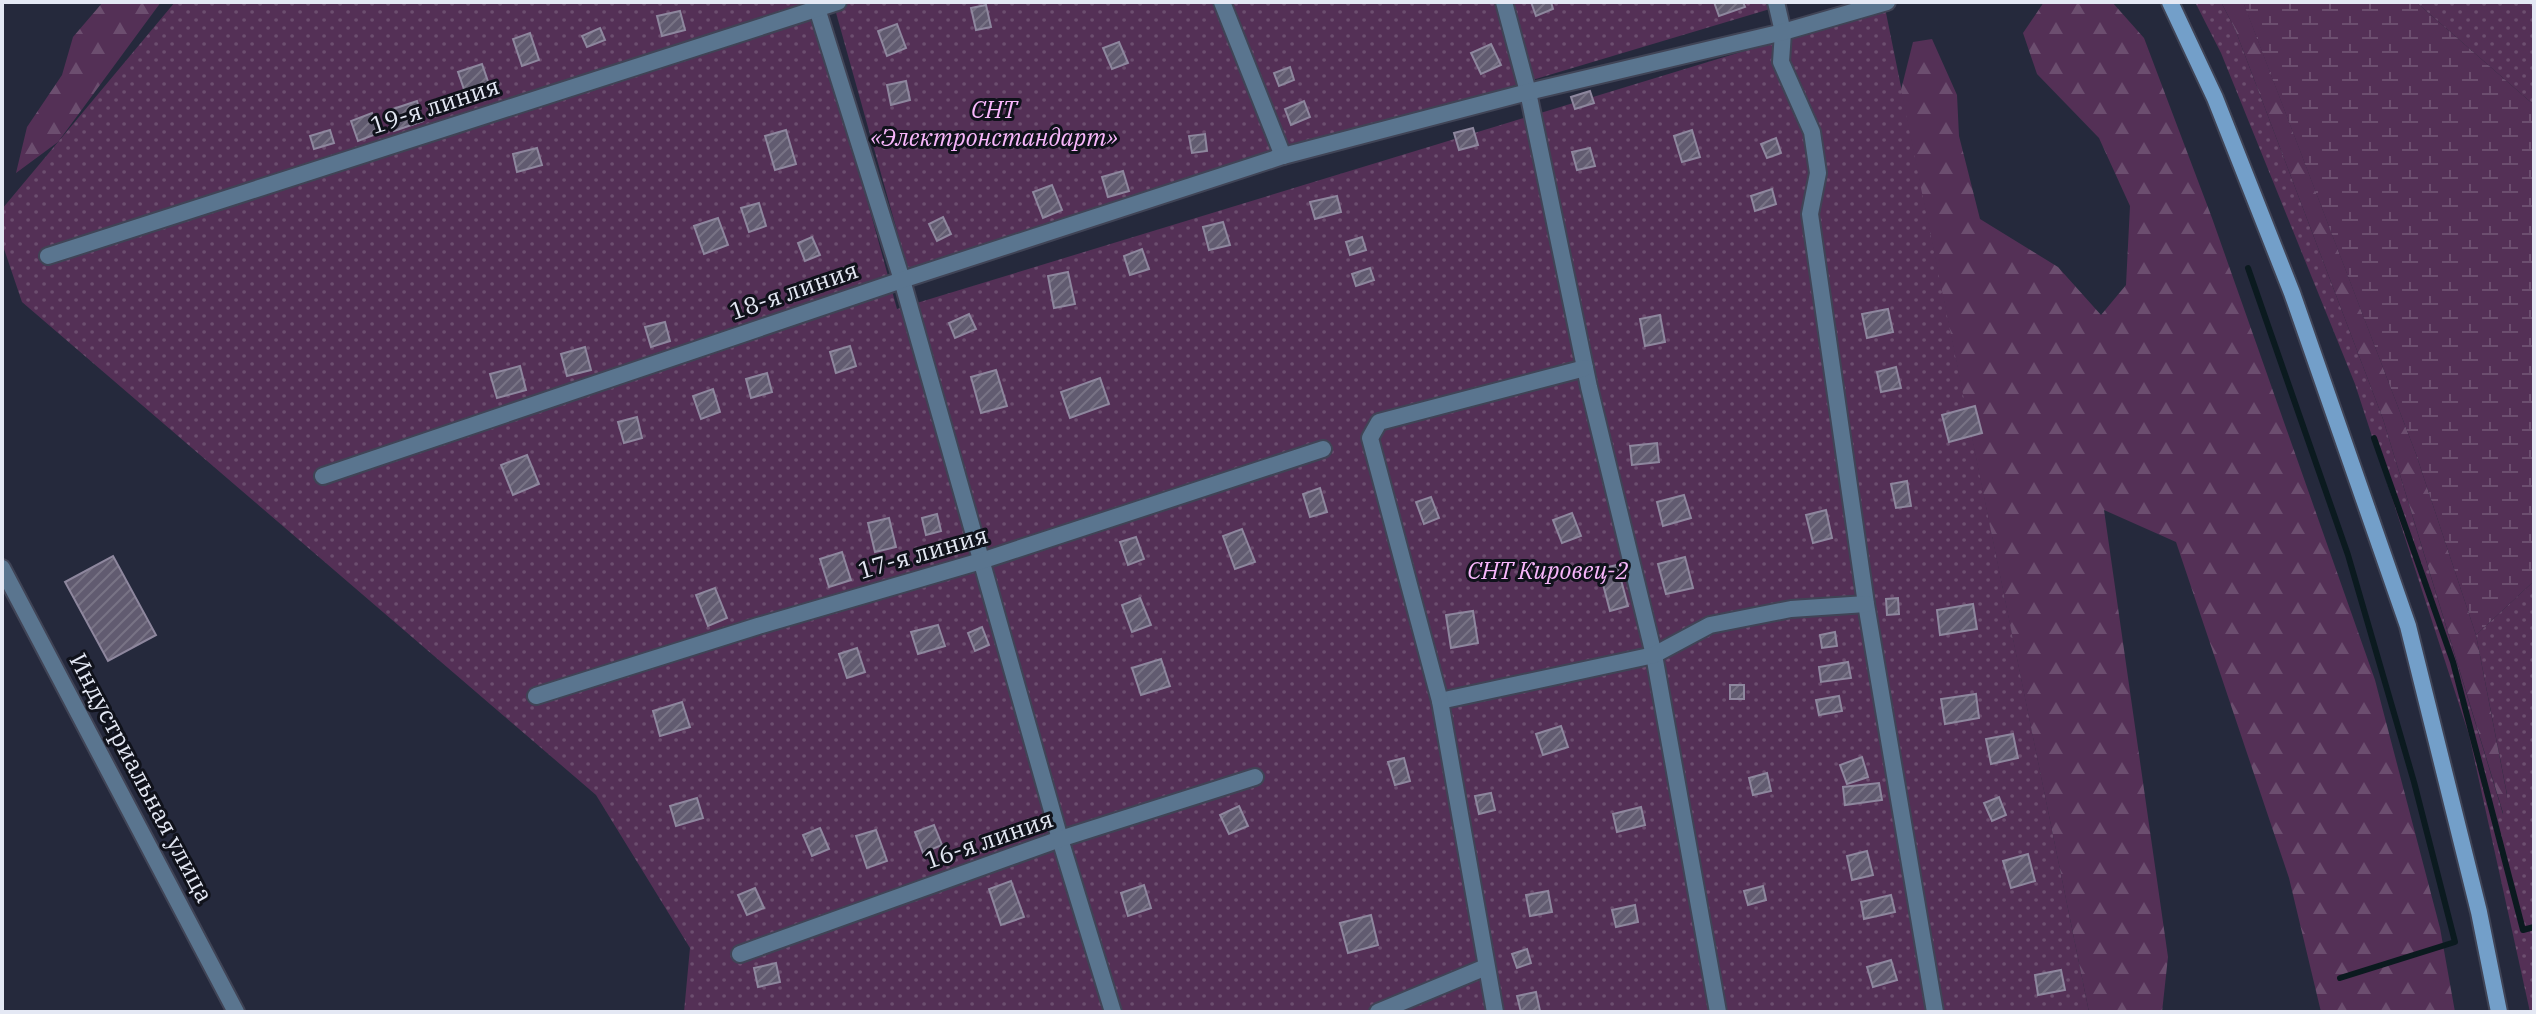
<svg xmlns="http://www.w3.org/2000/svg" width="2536" height="1014" font-family="'IBM Plex Serif',serif">
	<style>
		.grass { fill: url(#grass-dots) }
		.forest { fill: url(#forest-firs) }
		.wetland { fill: url(#wetland-marsh) }
		.lines { fill: none; stroke-linecap: round; stroke-linejoin: round }
		.stream { stroke: #0b1a1f; stroke-width: 6 }
		.building { fill: url(#building-hatch); stroke: #8e879e; stroke-width: 2 }
		.minor-casing { stroke: #404456; stroke-width: 20 }
		.secondary-casing { stroke: #404456; stroke-width: 20 }
		.minor { stroke: #5a758f; stroke-width: 16 }
		.secondary { stroke: #739fc9; stroke-width: 16 }
		.labels { text-anchor: middle; stroke-width: 6; stroke-linejoin: round; paint-order: stroke }
		.street-label { font-size: 24px; fill: #e4e8f4; stroke: #10121b }
		.park-label { font-size: 24px; font-style: italic; fill: #f9b7fc; stroke: #10121b }
	</style>
	<defs>
		<pattern id="grass-dots" width="8" height="8" patternUnits="userSpaceOnUse" patternTransform="scale(2)"><rect width="8" height="8" fill="#543056"/><path d="M2 2h.1M6 6h.1" fill="none" stroke="#6c4e6f" stroke-width="1.8" stroke-linecap="round"/></pattern>
		<pattern id="forest-firs" width="22" height="20" patternUnits="userSpaceOnUse" patternTransform="scale(2)"><rect width="22" height="20" fill="#543056"/><path d="M5 1l3.5 6h-7zM16 11l3.5 6h-7z" fill="#6c4e6f"/></pattern>
		<pattern id="wetland-marsh" width="20" height="14" patternUnits="userSpaceOnUse" patternTransform="scale(2)"><rect width="20" height="14" fill="#543056"/><path d="M1 5h8M5 5V1M11 12h8M15 12V8" fill="none" stroke="#6c4e6f"/></pattern>
		<pattern id="building-hatch" width="6" height="6" patternUnits="userSpaceOnUse" patternTransform="scale(2)"><rect width="6" height="6" fill="#615b70"/><path d="M-1 1l2-2M0 6l6-6M5 7l2-2" fill="none" stroke="#787385"/></pattern>
	</defs>
	<rect width="100%" height="100%" fill="#25293c"/>
	<g class="grass">
		<polygon points="175,2 813,2 897,309 1885,8 2089,1012 684,1012 690,948 596,795 22,302 2,243 2,209"/>
		<polygon points="833,2 1793,2 1299,150 911,281"/>
		<polygon points="2195,2 2221,2 2235,29 2383,419 2503,814 2507,794 2476,635 2534,581 2534,1012 2530,1012 2469,735 2355,384 2221,53"/>
		<polygon points="2416,2 2534,2 2534,105"/>
	</g>
	<g class="forest">
		<polygon points="103,2 161,2 58,142 16,173 27,127 62,75 73,37"/>
		<polygon points="2044,2 2112,2 2144,38 2212,218 2375,680 2440,928 2455,1012 2321,1012 2289,878 2176,542 2104,510 2168,957 2162,1012 2089,1012 1901,90 1913,42 1932,39 1957,95 1959,136 1980,219 2058,267 2101,315 2126,285 2130,206 2099,138 2037,74 2023,33"/>
		<polygon points="2221,2 2243,2 2246,9 2416,454 2476,635 2507,795 2504,816 2383,419 2235,29"/>
	</g>
	<polygon class="wetland" points="2243,2 2416,2 2534,105 2534,581 2476,635 2416,454"/>
	<g class="lines">
		<g class="stream">
			<polyline points="2248,268 2348,555 2414,782 2455,942 2340,978"/>
			<polyline points="2374,438 2453,662 2523,930 2534,927"/>
		</g>
	</g>
	<g class="building">
		<polygon points="1531,2 1551,2 1553,9 1536,16"/>
		<polygon points="1714,2 1743,2 1745,7 1719,16"/>
		<polygon points="986,5 991,27 976,30 971,8"/>
		<polygon points="680,11 685,30 662,36 657,16"/>
		<polygon points="897,24 906,48 887,56 878,31"/>
		<polygon points="600,28 605,40 587,47 582,36"/>
		<polygon points="530,33 539,60 522,66 513,39"/>
		<polygon points="1119,42 1128,63 1112,69 1103,48"/>
		<polygon points="1491,44 1501,65 1481,74 1471,53"/>
		<polygon points="482,64 492,93 468,101 458,72"/>
		<polygon points="1290,67 1294,80 1279,86 1274,73"/>
		<polygon points="906,81 910,100 891,105 887,85"/>
		<polygon points="1590,91 1594,103 1575,109 1571,97"/>
		<polygon points="417,101 423,121 394,131 387,111"/>
		<polygon points="1304,101 1310,117 1291,125 1285,109"/>
		<polygon points="372,113 379,133 358,141 351,121"/>
		<polygon points="1473,128 1478,145 1459,150 1454,133"/>
		<polygon points="330,130 334,143 314,149 310,136"/>
		<polygon points="786,130 796,164 775,170 765,136"/>
		<polygon points="1692,130 1700,157 1682,162 1674,136"/>
		<polygon points="1205,134 1207,151 1192,153 1189,136"/>
		<polygon points="1776,138 1781,153 1767,158 1761,144"/>
		<polygon points="537,148 542,165 517,172 513,154"/>
		<polygon points="1590,148 1595,166 1577,170 1572,152"/>
		<polygon points="1123,171 1129,191 1108,197 1102,177"/>
		<polygon points="1052,185 1062,210 1043,218 1033,192"/>
		<polygon points="1772,189 1776,204 1755,211 1751,196"/>
		<polygon points="1337,196 1341,212 1315,219 1310,202"/>
		<polygon points="759,203 766,226 749,232 741,208"/>
		<polygon points="943,217 951,234 937,241 929,224"/>
		<polygon points="718,218 728,245 704,254 694,226"/>
		<polygon points="1223,222 1230,245 1209,250 1203,227"/>
		<polygon points="812,237 820,255 805,261 798,243"/>
		<polygon points="1362,237 1366,250 1350,255 1346,242"/>
		<polygon points="1142,249 1149,269 1130,275 1124,256"/>
		<polygon points="1370,268 1374,280 1356,286 1352,274"/>
		<polygon points="1068,272 1075,304 1054,308 1048,276"/>
		<polygon points="1888,309 1893,332 1867,338 1862,314"/>
		<polygon points="969,314 976,329 955,338 949,323"/>
		<polygon points="1660,315 1665,342 1645,346 1640,319"/>
		<polygon points="665,322 670,341 651,347 645,327"/>
		<polygon points="850,346 856,366 836,373 830,352"/>
		<polygon points="585,347 591,370 567,376 561,354"/>
		<polygon points="520,366 526,390 497,398 490,374"/>
		<polygon points="1896,367 1901,388 1881,392 1877,372"/>
		<polygon points="996,370 1007,406 981,413 971,377"/>
		<polygon points="767,373 772,392 751,398 746,379"/>
		<polygon points="1100,378 1109,404 1070,418 1061,392"/>
		<polygon points="713,389 720,412 701,419 693,396"/>
		<polygon points="1975,406 1982,433 1949,442 1942,415"/>
		<polygon points="637,417 642,438 624,443 618,422"/>
		<polygon points="1657,443 1659,462 1632,465 1630,446"/>
		<polygon points="527,455 539,484 513,495 501,465"/>
		<polygon points="1907,481 1911,506 1896,508 1891,484"/>
		<polygon points="1320,488 1327,512 1310,517 1303,494"/>
		<polygon points="1684,495 1691,518 1663,526 1657,502"/>
		<polygon points="1431,497 1439,518 1424,524 1416,502"/>
		<polygon points="1826,510 1832,538 1813,543 1806,515"/>
		<polygon points="1572,513 1581,536 1562,543 1553,520"/>
		<polygon points="937,514 941,531 926,535 922,518"/>
		<polygon points="889,518 896,547 875,552 868,523"/>
		<polygon points="1242,529 1255,562 1235,569 1223,536"/>
		<polygon points="1136,537 1144,559 1128,565 1120,542"/>
		<polygon points="842,552 851,580 829,587 820,559"/>
		<polygon points="113,556 156,635 108,661 65,582"/>
		<polygon points="1685,557 1693,588 1666,594 1658,564"/>
		<polygon points="1617,565 1628,606 1610,611 1599,569"/>
		<polygon points="715,588 727,618 708,626 696,595"/>
		<polygon points="1140,598 1151,625 1132,632 1122,605"/>
		<polygon points="1898,598 1899,614 1887,615 1886,599"/>
		<polygon points="1973,604 1977,629 1940,635 1937,610"/>
		<polygon points="1473,611 1478,643 1451,648 1446,615"/>
		<polygon points="938,625 945,646 918,654 911,632"/>
		<polygon points="982,627 989,645 975,651 968,633"/>
		<polygon points="1835,632 1837,646 1822,648 1820,635"/>
		<polygon points="857,648 865,672 847,678 839,654"/>
		<polygon points="1161,659 1170,686 1141,695 1132,668"/>
		<polygon points="1848,662 1851,678 1821,682 1819,667"/>
		<rect x="1730" y="685" width="14" height="14"/>
		<polygon points="1976,694 1979,718 1945,724 1941,699"/>
		<polygon points="1839,696 1842,711 1819,715 1816,700"/>
		<polygon points="682,702 690,727 660,736 653,711"/>
		<polygon points="1561,726 1568,747 1543,755 1536,734"/>
		<polygon points="2013,734 2018,758 1991,764 1986,739"/>
		<polygon points="1862,757 1868,777 1847,784 1840,765"/>
		<polygon points="1404,758 1410,781 1395,785 1388,762"/>
		<polygon points="1767,773 1771,791 1753,795 1749,778"/>
		<polygon points="1879,783 1882,800 1845,805 1843,787"/>
		<polygon points="1491,793 1495,810 1479,814 1475,796"/>
		<polygon points="1999,797 2006,815 1992,821 1984,803"/>
		<polygon points="697,798 703,818 676,826 670,806"/>
		<polygon points="1239,806 1248,826 1229,834 1220,815"/>
		<polygon points="1641,807 1645,825 1617,832 1613,814"/>
		<polygon points="934,825 942,845 923,853 915,832"/>
		<polygon points="820,828 829,849 812,856 803,835"/>
		<polygon points="876,830 887,861 867,868 856,836"/>
		<polygon points="1867,851 1873,875 1852,880 1847,856"/>
		<polygon points="2028,854 2035,881 2011,888 2003,861"/>
		<polygon points="1011,881 1024,917 1001,925 989,889"/>
		<polygon points="1144,885 1151,908 1128,916 1121,893"/>
		<polygon points="1763,886 1766,900 1748,905 1744,891"/>
		<polygon points="755,888 764,908 747,915 738,895"/>
		<polygon points="1548,891 1552,912 1530,916 1526,895"/>
		<polygon points="1891,895 1895,912 1864,919 1861,902"/>
		<polygon points="1635,905 1638,922 1616,927 1612,910"/>
		<polygon points="1371,915 1378,945 1348,953 1340,923"/>
		<polygon points="1527,949 1531,963 1517,968 1512,954"/>
		<polygon points="1891,960 1897,980 1873,987 1867,967"/>
		<polygon points="776,963 780,982 758,987 754,968"/>
		<polygon points="2061,970 2065,990 2038,995 2035,975"/>
		<polygon points="1536,992 1540,1011 1521,1012 1517,996"/>
	</g>
	<g class="lines">
		<g class="minor-casing">
			<g id="minor">
				<polyline points="815,2 902,280 1060,839 1113,1012"/>
				<polyline points="1222,2 1283,156"/>
				<polyline points="1504,2 1528,92 1589,387 1654,655 1718,1012"/>
				<polyline points="1776,2 1783,32 1781,62 1812,132 1818,173 1810,214 1866,604 1935,1012"/>
				<polyline points="48,256 838,2"/>
				<polyline points="323,476 902,280 1283,156 1528,92 1783,32 1887,2"/>
				<polyline points="2,568 236,1012"/>
				<polyline points="536,696 758,626 981,561 1323,449"/>
				<polyline points="1440,701 1654,655 1710,625 1791,609 1866,604"/>
				<polyline points="740,954 1060,839 1255,777"/>
				<polyline points="1378,1012 1486,967"/>
				<polyline points="1495,1012 1440,701 1370,438 1379,422 1585,368"/>
			</g>
		</g>
		<g class="secondary-casing">
			<polyline id="secondary" points="2170,2 2215,98 2292,293 2408,626 2479,912 2499,1012"/>
		</g>
		<use href="#minor" class="minor"/>
		<use href="#secondary" class="secondary"/>
	</g>
	<g class="labels">
		<g class="street-label">
			<text transform="translate(435 106) rotate(-18)" y="8">19-я линия</text>
			<text transform="translate(794 291) rotate(-19)" y="8">18-я линия</text>
			<text transform="translate(923 553) rotate(-16)" y="8">17-я линия</text>
			<text transform="translate(141 778) rotate(62)" y="8">Индустриальная улица</text>
			<text transform="translate(989 840) rotate(-19)" y="8">16-я линия</text>
		</g>
		<g class="park-label">
			<text x="994" y="118">СНТ<tspan x="994" dy="28">«Электронстандарт»</tspan></text>
			<text x="1548" y="579">СНТ Кировец-2</text>
		</g>
	</g>
	<rect width="2536" height="1014" fill="none" stroke="#e4e8f4" stroke-width="8"/>
</svg>
